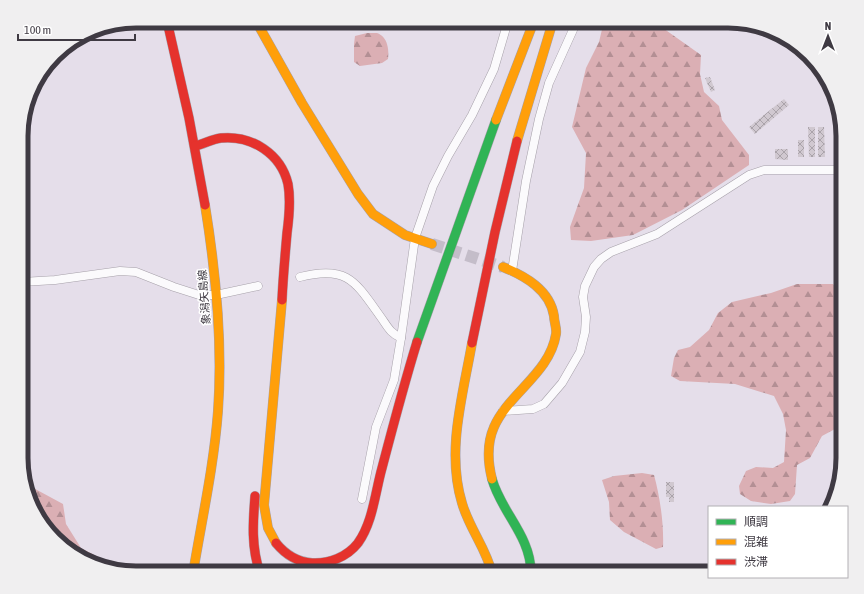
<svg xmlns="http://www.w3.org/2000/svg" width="864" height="594" font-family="'Asap Condensed','Noto Sans JP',sans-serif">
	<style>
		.forest { fill: url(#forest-firs) }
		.building { fill: url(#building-cross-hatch) }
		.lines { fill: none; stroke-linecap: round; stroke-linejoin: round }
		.secondary-tunnel { stroke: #c4bdc9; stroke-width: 12; stroke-dasharray: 12 6; stroke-linecap: butt }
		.street-casing { stroke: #a6a0a9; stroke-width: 9 }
		.fast-casing { stroke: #a6a0a9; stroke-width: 10 }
		.slow-casing { stroke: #a6a0a9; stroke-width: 10 }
		.jam-casing { stroke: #a6a0a9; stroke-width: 10 }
		.street { stroke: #fbfafc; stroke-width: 8 }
		.fast { stroke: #30b455; stroke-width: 9 }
		.slow { stroke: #ff9f0a; stroke-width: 9 }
		.jam { stroke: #e5322d; stroke-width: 9 }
		.labels { text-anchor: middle; stroke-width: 3; stroke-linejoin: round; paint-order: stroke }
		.street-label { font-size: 11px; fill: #3f3a43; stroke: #fff }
		.rim { fill: none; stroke: #3f3a43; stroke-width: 5 }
	</style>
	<defs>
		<pattern id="forest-firs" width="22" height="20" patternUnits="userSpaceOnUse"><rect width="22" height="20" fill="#dbafb4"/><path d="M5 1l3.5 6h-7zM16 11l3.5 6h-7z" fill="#b38f94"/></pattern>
		<pattern id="building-cross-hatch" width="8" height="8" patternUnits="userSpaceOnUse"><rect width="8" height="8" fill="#d0c8d0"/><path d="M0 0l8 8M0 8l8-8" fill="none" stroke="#aaa3aa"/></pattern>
	</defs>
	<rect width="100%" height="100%" fill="#e5deea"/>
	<g class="forest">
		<polygon points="604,21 658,21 660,26 701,55 700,74 704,92 719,106 722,120 749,155 749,165 682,210 633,235 591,241 571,240 570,227 584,188 586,153 572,127 586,68 599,42"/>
		<path d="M 367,33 C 370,33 374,33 377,33 C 388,37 389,50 388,59 L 382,63 L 360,66 L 354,62 L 354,44 L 355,36 Z"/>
		<polygon points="797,284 833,284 843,296 843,432 835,429 822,436 810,458 797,465 795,494 790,501 771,504 751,501 740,494 739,486 746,471 756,467 773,468 784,462 786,430 783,414 774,396 735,384 680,381 671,376 674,358 678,350 690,347 709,330 718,313 732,302 771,293"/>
		<path d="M 642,473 L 654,475 C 660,497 664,524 663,547 L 656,549 L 624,532 L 610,520 L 609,502 L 602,480 L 614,476 Z"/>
		<polygon points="26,484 63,504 66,524 81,548 129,573 66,549 36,515"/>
	</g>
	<g class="building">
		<polygon points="710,77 715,90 711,92 705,78"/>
		<polygon points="784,99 789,105 755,134 749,127"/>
		<polygon points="808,127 815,127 815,157 809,157"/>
		<polygon points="818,127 824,127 825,157 818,157"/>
		<rect x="798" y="140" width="6" height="17"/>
		<polygon points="775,149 788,149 788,160 775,159"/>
		<polygon points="666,482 674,482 674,502 669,502 669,497 666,497"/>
	</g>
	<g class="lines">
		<polyline class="secondary-tunnel" points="432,244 503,267"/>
		<g class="street-casing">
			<g id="street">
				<polyline points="512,271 526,181 539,119 549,83 577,21"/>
				<path d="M 300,277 C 347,265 355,281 380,316 C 388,327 389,332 401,338"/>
				<polyline points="22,282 55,280 120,271 136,272 174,287 199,295 216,295 258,286"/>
				<polyline points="503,411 533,409 544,404 562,383 580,352 585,332 586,317 583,297 585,286 594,267 601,259 611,252 657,234 749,175 764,170 843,170"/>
				<polyline points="362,499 376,427 394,380 401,338 415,238 433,186 448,156 472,115 494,69 508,21"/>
			</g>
		</g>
		<g class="fast-casing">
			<g id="fast">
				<polyline points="417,342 496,120"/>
				<path d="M 492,479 C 501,512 531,536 531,573"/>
			</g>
		</g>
		<g class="slow-casing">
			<g id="slow">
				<polyline points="256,21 302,103 358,194 373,214 405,235 432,244"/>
				<polyline points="496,120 534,21"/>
				<polyline points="517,141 553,21"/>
				<path d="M 472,343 C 463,395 446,451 462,503 C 469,528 486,548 492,573"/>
				<path d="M 492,479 C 488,463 487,443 494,427 C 509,393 550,373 556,334 C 557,328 554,322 554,316 C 550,290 525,276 503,267"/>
				<polyline points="276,543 268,528 264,505 282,300"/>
				<path d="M 193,573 C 202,519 214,465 218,411 C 223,342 216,273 205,205"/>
			</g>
		</g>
		<g class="jam-casing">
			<g id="jam">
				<polyline points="167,21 189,118 205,205"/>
				<path d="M 195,146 C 204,144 212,139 221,138 C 252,135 281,154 288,184 C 291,200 289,218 287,233 C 285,256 283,278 282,300"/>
				<polyline points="472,343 495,232 517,141"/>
				<path d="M 255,496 C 253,522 251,547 260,573"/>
				<path d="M 276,543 C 285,554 298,562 312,563 C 329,564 347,557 358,543 C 373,522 375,493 382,468 C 393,426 404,384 417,342"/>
			</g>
		</g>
		<use href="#street" class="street"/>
		<use href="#fast" class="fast"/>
		<use href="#slow" class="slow"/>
		<use href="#jam" class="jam"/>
	</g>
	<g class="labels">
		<g class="street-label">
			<text transform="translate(204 297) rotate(-94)" y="4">象潟矢島線</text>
		</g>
	</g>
	<path d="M0 0H864V594H0ZM136 28H728A108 108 0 0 1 836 136V458A108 108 0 0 1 728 566H136A108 108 0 0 1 28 458V136A108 108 0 0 1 136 28Z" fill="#f0eff0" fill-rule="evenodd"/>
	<path class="rim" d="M136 28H728A108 108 0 0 1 836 136V458A108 108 0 0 1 728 566H136A108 108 0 0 1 28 458V136A108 108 0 0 1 136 28Z"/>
	<rect x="708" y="506" width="140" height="72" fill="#ffffff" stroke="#b2b0b4"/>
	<rect x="716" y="519" width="20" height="6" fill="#30b455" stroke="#b2b0b4"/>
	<text x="744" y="526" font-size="12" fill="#3f3a43">順調</text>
	<rect x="716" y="539" width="20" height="6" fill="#ff9f0a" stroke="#b2b0b4"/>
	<text x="744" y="546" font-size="12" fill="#3f3a43">混雑</text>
	<rect x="716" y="559" width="20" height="6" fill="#e5322d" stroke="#b2b0b4"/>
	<text x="744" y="566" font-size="12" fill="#3f3a43">渋滞</text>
	<g transform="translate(828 36)" stroke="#ffffff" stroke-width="3" paint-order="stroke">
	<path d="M0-3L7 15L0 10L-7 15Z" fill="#3f3a43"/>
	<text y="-6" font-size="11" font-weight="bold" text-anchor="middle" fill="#3f3a43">N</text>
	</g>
	<path d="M18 34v6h117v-6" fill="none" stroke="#3f3a43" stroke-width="2"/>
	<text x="24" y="34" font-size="12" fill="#3f3a43" stroke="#ffffff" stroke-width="3" paint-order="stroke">100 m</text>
</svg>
